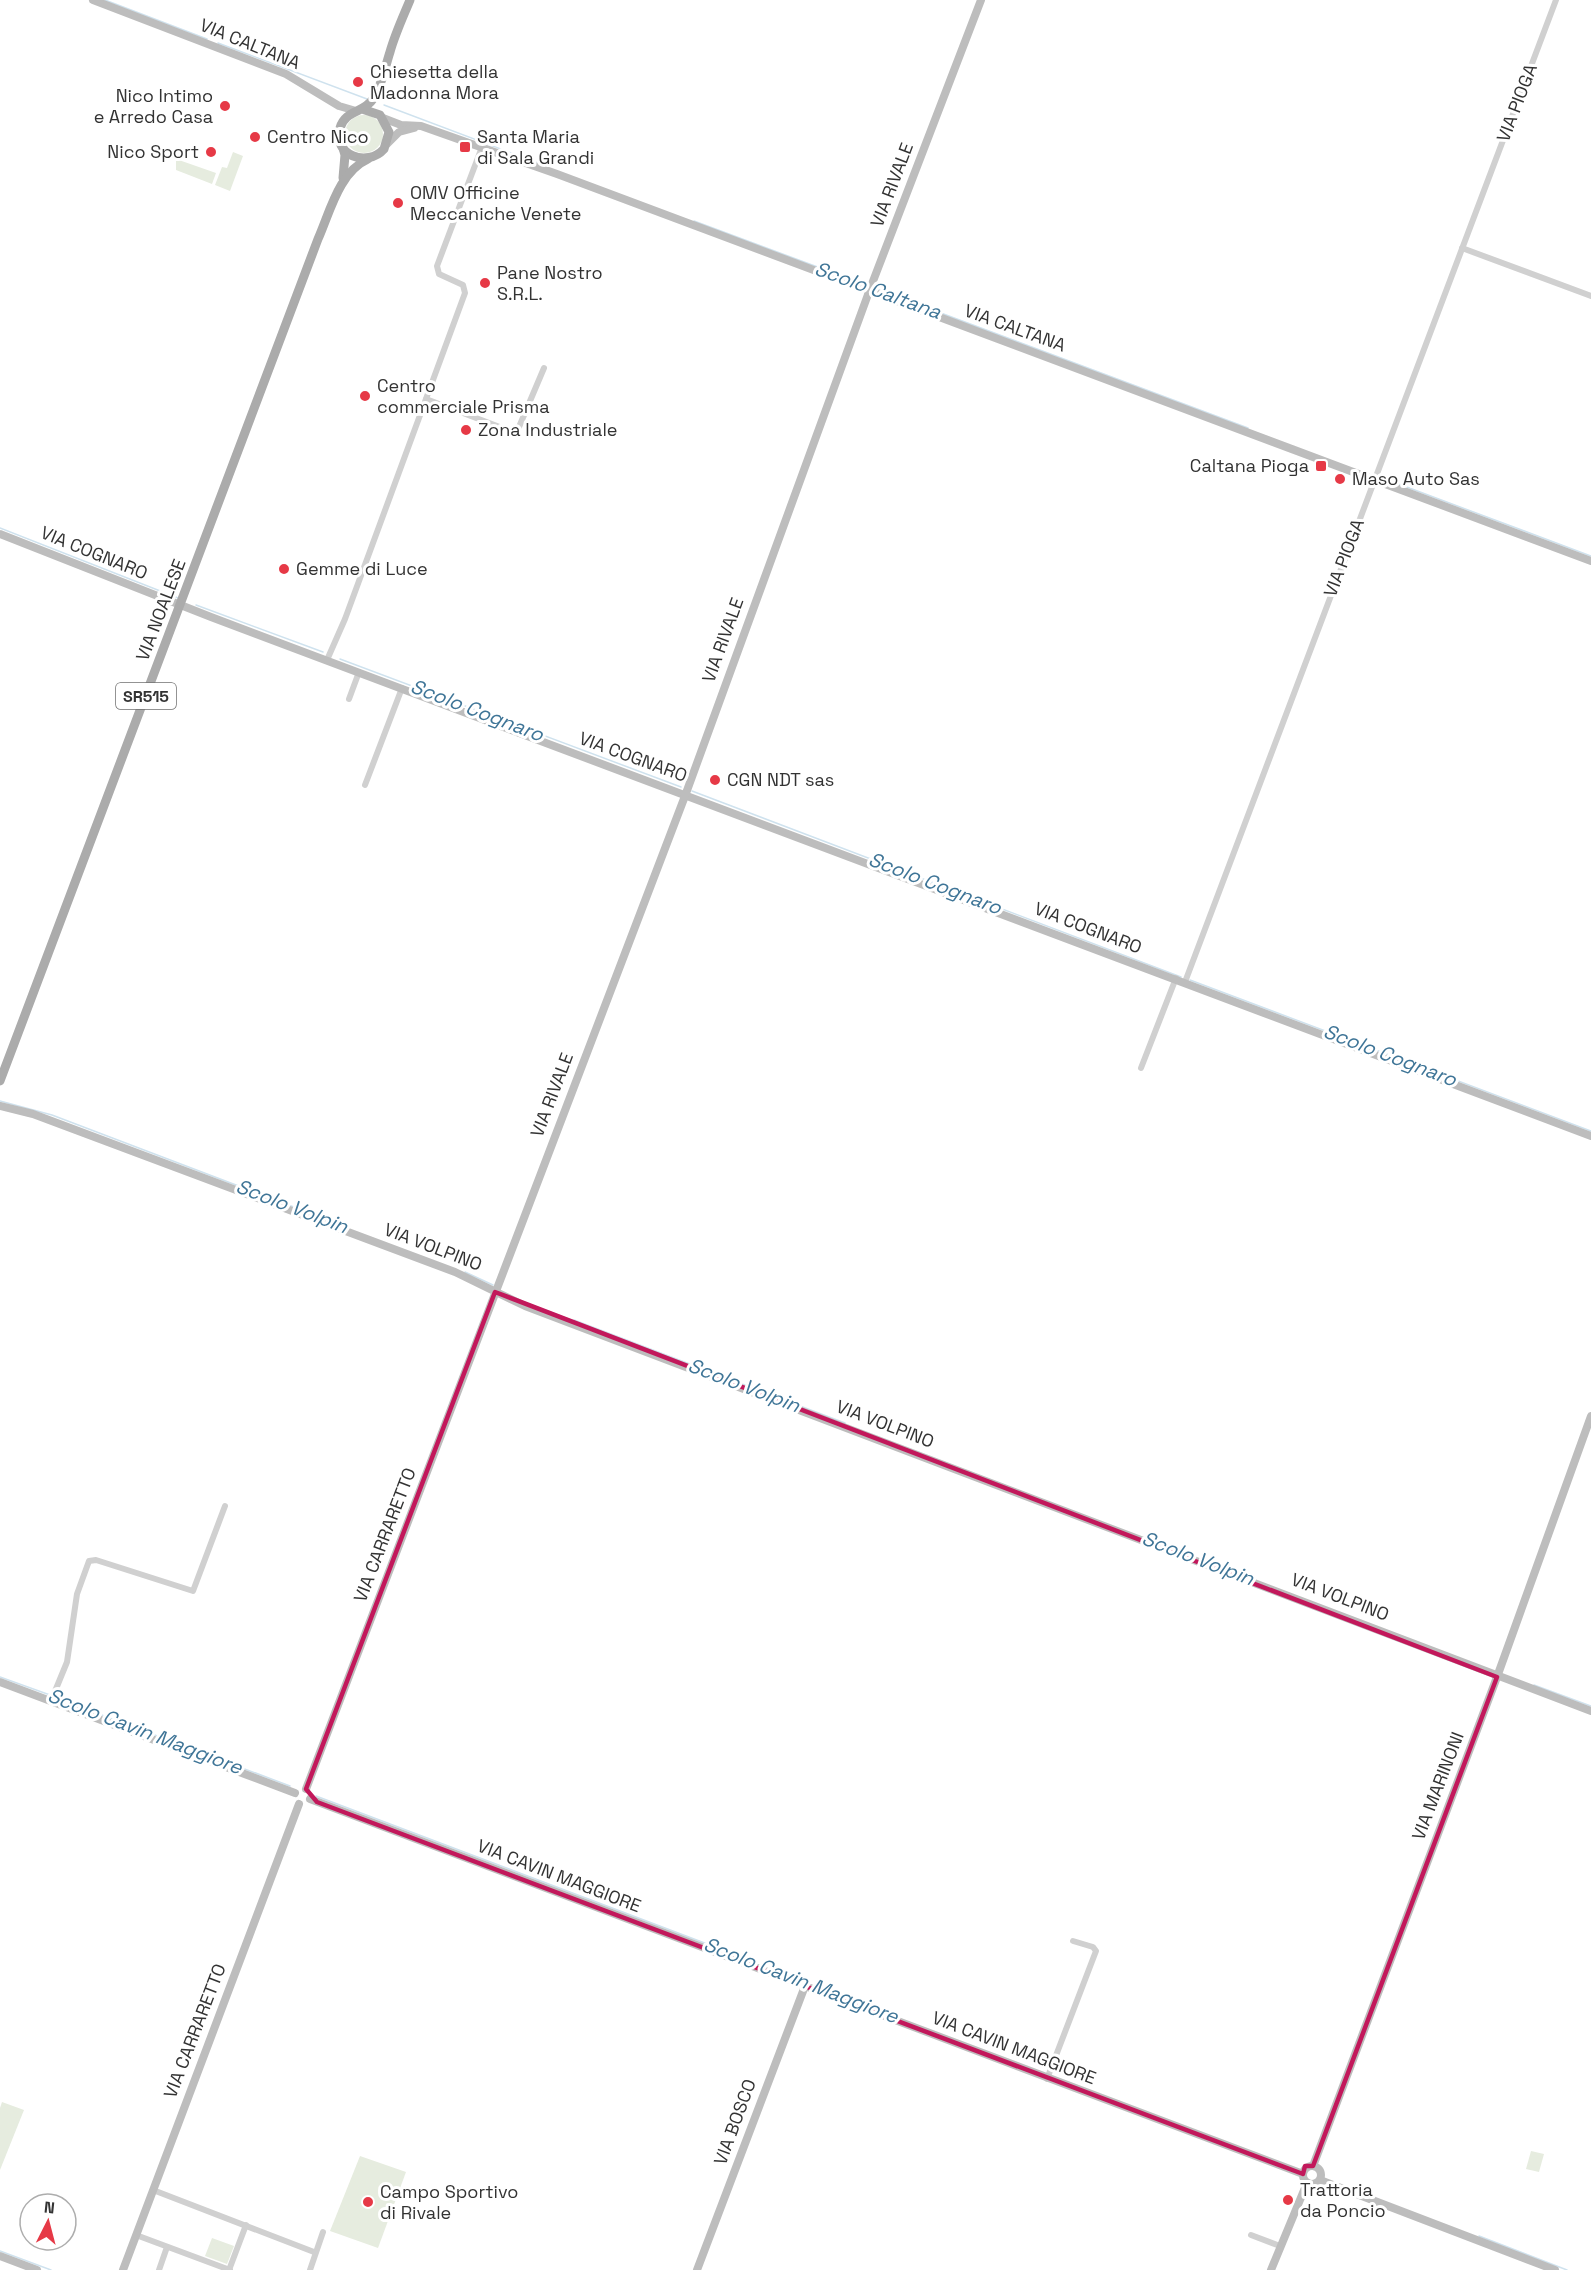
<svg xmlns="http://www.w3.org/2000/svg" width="1591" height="2270" font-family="'Space Grotesk',sans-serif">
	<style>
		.green { fill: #e6ecdf }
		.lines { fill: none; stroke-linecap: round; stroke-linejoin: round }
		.stream { stroke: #cfe2ee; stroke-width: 1.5 }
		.street { stroke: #d0d0d0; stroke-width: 6 }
		.secondary { stroke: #bdbdbd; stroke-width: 8 }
		.primary { stroke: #ababab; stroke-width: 9 }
		.marked { fill: none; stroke: #c2185b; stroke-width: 4.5; stroke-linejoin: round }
		.poi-dot { fill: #e63946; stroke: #fff; stroke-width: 2 }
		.labels { text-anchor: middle; stroke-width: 6; stroke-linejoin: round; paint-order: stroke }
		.shield { fill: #fff; stroke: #707070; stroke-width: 1.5 }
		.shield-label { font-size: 16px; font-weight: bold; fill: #333 }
		.street-label { font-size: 18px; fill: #333; stroke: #fff }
		.poi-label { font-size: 18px; fill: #333; stroke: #fff; text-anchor: start }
		.water-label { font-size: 20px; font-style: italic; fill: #3f7597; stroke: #fff }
	</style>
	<rect width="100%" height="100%" fill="#fff"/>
	<g class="green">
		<circle cx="364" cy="134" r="19"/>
		<polygon points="233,152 243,156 230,191 215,185 222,167 227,168"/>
		<polygon points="176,159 216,173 212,184 176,170"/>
		<polygon points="2,2102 24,2110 0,2170 0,2108"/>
		<polygon points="1531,2151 1544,2154 1539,2172 1526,2169"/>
		<polygon points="360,2156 406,2172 378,2248 330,2231"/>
		<polygon points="212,2238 234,2246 227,2264 205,2256"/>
	</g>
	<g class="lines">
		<g class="stream">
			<polyline points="105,0 207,39"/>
			<polyline points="218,43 367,99"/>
			<polyline points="384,105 546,166"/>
			<polyline points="694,221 866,285"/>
			<polyline points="874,288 1248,428"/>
			<polyline points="1380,477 1591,556"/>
			<polyline points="0,528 178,598"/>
			<polyline points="196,605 323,652"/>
			<polyline points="340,659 681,787"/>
			<polyline points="692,791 1181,977"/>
			<polyline points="1190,980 1591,1131"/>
			<polyline points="0,1101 52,1115 320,1217"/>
			<polyline points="465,1272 493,1285"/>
			<polyline points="574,1320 845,1423"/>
			<polyline points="0,1677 50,1695"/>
			<polyline points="1534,1685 1591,1706"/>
			<polyline points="54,1697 290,1786"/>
			<polyline points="316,1796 731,1953"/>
			<polyline points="1479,2236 1567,2270"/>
			<polyline points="0,2251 51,2270"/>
		</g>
		<g class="street">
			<polyline points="1462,248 1591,296"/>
			<polyline points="426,399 513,432 519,427 544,368"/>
			<polyline points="327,660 345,619 465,293 463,285 439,274 437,266 482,147"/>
			<polyline points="349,699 359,672"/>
			<polyline points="365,785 402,688"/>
			<polyline points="1185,982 1556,0"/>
			<polyline points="1141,1068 1176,978"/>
			<polyline points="51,1701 67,1662 77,1594 89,1561 96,1560 193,1591 225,1506"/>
			<polyline points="1047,2079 1096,1951 1093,1947 1073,1941"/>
			<polyline points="153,2190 314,2252"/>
			<polyline points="136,2235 230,2270"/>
			<polyline points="1251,2235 1280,2246"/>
			<polyline points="159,2270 167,2247"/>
			<polyline points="229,2270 246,2225"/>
			<polyline points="310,2270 323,2232"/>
		</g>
		<g class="secondary">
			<polyline points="93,0 286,74 339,106 356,111"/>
			<polyline points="383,118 401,125 421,126 557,174 1591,561"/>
			<polyline points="386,145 399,132 414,128"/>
			<polyline points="0,534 211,617 1591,1136"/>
			<polyline points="0,1106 33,1114 455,1272 525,1306 1591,1711"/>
			<polyline points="0,1682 295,1793"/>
			<polyline points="306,1789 685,796 870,289 981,0"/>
			<polyline points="310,1799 1303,2174"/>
			<circle cx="1312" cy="2175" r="9"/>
			<polyline points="1313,2166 1497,1677 1591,1416"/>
			<polyline points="1320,2180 1555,2270"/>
			<polyline points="0,2256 37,2270"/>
			<polyline points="123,2270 299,1804"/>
			<polyline points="697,2270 805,1986"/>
			<polyline points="1271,2270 1307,2183"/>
		</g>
		<g class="primary">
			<path d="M 362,109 L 380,115 L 389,132 L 384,149 C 367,168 332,155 340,128 C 345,110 364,113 373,99 C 382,86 385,67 390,52 C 395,34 403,17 410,0"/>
			<polyline points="343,148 345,155 343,178"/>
			<path d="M 0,1081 L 318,239 C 330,212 339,172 368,159"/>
		</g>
	</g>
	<path class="marked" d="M 495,1292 L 1497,1677 L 1313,2166 L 1305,2166 L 1303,2174 L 317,1802 L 306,1789 Z"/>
	<g class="poi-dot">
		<circle cx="358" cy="82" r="6"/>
		<circle cx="225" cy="106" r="6"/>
		<circle cx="255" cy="137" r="6"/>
		<rect x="459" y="141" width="12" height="12" rx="3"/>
		<circle cx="211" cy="152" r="6"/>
		<circle cx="398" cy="203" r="6"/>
		<circle cx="485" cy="283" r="6"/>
		<circle cx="365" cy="396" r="6"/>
		<circle cx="466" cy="430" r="6"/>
		<rect x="1315" y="460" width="12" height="12" rx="3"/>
		<circle cx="1340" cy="479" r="6"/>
		<circle cx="284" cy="569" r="6"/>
		<circle cx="715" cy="780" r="6"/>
		<circle cx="1288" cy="2200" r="6"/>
		<circle cx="368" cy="2202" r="6"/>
	</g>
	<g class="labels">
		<rect class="shield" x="116" y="683" width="60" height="26" rx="4.5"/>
		<g class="shield-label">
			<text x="146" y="702">SR515</text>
		</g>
		<g class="street-label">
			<text transform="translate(250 44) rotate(22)" y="6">VIA CALTANA</text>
			<text transform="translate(1517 103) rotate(-69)" y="6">VIA PIOGA</text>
			<text transform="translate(892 185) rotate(-69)" y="6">VIA RIVALE</text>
			<text transform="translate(1015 328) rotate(20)" y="6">VIA CALTANA</text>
			<text transform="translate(94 553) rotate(22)" y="6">VIA COGNARO</text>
			<text transform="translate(1344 558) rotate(-69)" y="6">VIA PIOGA</text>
			<text transform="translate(161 610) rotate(-69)" y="6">VIA NOALESE</text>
			<text transform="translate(723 640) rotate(-70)" y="6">VIA RIVALE</text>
			<text transform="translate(633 757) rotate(20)" y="6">VIA COGNARO</text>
			<text transform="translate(1088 928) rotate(21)" y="6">VIA COGNARO</text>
			<text transform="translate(552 1095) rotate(-69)" y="6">VIA RIVALE</text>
			<text transform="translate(433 1247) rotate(21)" y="6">VIA VOLPINO</text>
			<text transform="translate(885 1424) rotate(21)" y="6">VIA VOLPINO</text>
			<text transform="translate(385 1535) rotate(-69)" y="6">VIA CARRARETTO</text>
			<text transform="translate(1340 1597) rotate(21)" y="6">VIA VOLPINO</text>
			<text transform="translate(1438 1786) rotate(-69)" y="6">VIA MARINONI</text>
			<text transform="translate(559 1876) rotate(21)" y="6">VIA CAVIN MAGGIORE</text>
			<text transform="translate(195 2031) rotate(-69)" y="6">VIA CARRARETTO</text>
			<text transform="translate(1014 2048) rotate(21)" y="6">VIA CAVIN MAGGIORE</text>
			<text transform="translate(735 2122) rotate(-70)" y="6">VIA BOSCO</text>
		</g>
		<g class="poi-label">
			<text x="370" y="78">Chiesetta della<tspan x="370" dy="21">Madonna Mora</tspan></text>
			<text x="213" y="102" text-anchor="end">Nico Intimo<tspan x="213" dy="21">e Arredo Casa</tspan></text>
			<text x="267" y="143">Centro Nico</text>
			<text x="477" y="143">Santa Maria<tspan x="477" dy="21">di Sala Grandi</tspan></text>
			<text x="199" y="158" text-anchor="end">Nico Sport</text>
			<text x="410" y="199">OMV Officine<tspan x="410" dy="21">Meccaniche Venete</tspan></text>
			<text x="497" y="279">Pane Nostro<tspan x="497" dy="21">S.R.L.</tspan></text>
			<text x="377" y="392">Centro<tspan x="377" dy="21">commerciale Prisma</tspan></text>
			<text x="478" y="436">Zona Industriale</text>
			<text x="1309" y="472" text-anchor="end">Caltana Pioga</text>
			<text x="1352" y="485">Maso Auto Sas</text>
			<text x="296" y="575">Gemme di Luce</text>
			<text x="727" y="786">CGN NDT sas</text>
			<text x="1300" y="2196">Trattoria<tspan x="1300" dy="21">da Poncio</tspan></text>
			<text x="380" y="2198">Campo Sportivo<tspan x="380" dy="21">di Rivale</tspan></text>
		</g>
		<g class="water-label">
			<text transform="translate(878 290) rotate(20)" y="7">Scolo Caltana</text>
			<text transform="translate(477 710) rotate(21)" y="7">Scolo Cognaro</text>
			<text transform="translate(935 883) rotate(21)" y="7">Scolo Cognaro</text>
			<text transform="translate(1390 1055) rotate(21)" y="7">Scolo Cognaro</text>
			<text transform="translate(292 1206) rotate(21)" y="7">Scolo Volpin</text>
			<text transform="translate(744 1385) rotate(21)" y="7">Scolo Volpin</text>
			<text transform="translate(1198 1558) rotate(21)" y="7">Scolo Volpin</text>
			<text transform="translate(145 1731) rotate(21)" y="7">Scolo Cavin Maggiore</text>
			<text transform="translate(801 1980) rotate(21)" y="7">Scolo Cavin Maggiore</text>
		</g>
	</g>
	<g transform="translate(48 2222) rotate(6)"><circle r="28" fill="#ffffff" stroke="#adadad" stroke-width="1.5"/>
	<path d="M0-4.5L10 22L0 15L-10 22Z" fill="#e63946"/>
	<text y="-9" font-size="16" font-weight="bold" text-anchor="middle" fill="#333333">N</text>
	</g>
</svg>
